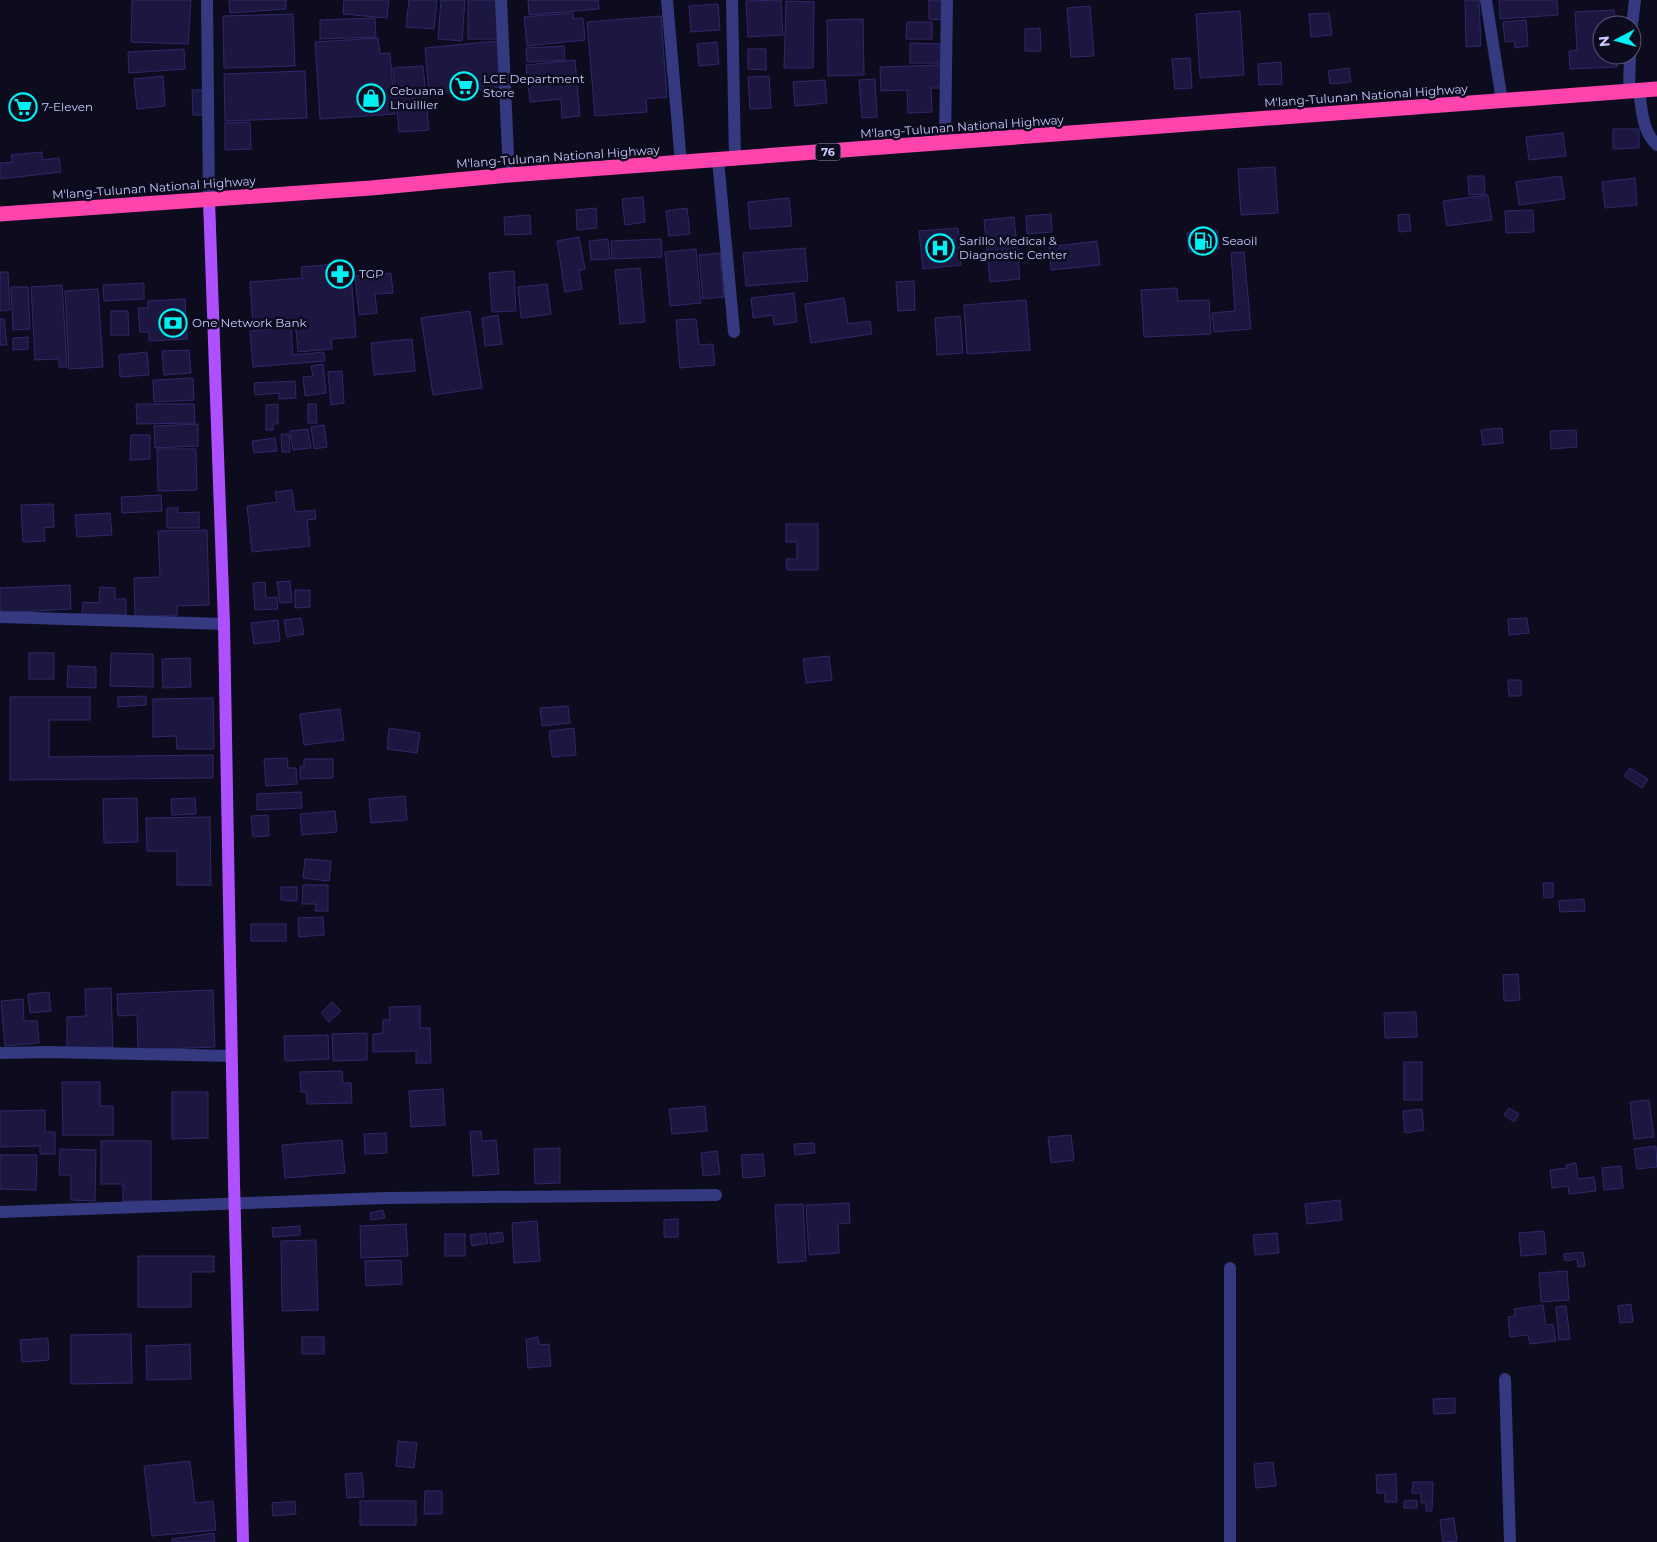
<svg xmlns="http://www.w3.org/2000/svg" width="1657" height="1542" font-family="Montserrat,sans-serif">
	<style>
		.building { fill: #1c1740; stroke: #30286c }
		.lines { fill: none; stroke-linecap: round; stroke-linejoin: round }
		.minor { stroke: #35397f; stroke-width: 12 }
		.major { stroke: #ae50ff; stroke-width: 12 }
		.highway { stroke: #ff44ae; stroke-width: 15 }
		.labels { text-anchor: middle; stroke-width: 5; stroke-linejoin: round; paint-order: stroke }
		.shield { fill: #0d0b1e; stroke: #9190bc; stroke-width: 1 }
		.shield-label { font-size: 11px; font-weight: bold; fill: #cac9ff }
		.poi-label { font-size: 12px; fill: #cac9ff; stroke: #0d0b1e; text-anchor: start }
		.street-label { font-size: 12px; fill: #cac9ff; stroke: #0d0b1e }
	</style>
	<rect width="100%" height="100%" fill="#0d0b1e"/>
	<g class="building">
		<polygon points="132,0 191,0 188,44 131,42"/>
		<polygon points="229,0 286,0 286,9 230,13"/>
		<polygon points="344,0 389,0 387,18 343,14"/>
		<polygon points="409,0 437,0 434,29 406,27"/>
		<polygon points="441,0 465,0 462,41 438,39"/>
		<polygon points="468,0 497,0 498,39 468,39"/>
		<polygon points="528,0 598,0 599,9 529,15"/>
		<polygon points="781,0 783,35 748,37 746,1"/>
		<polygon points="929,0 942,0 942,20 929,19"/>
		<polygon points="1465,0 1479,0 1481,46 1466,47"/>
		<polygon points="1499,0 1557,0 1558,15 1500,19"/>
		<polygon points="786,1 814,2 813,68 784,68"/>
		<polygon points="718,4 720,30 691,32 689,6"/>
		<polygon points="1090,6 1094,56 1071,57 1067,8"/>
		<polygon points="1614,10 1615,25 1602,25 1602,55 1617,55 1617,67 1570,69 1569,51 1577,50 1575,12"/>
		<polygon points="1240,11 1244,75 1200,78 1196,14"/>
		<polygon points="573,13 574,19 583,18 585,40 527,46 524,17"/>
		<polygon points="1329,13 1332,35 1311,37 1309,14"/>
		<polygon points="293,14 295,66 224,68 223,16"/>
		<polygon points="661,16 667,97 646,99 647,112 595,116 587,22"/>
		<polygon points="375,18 376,37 320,39 320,20"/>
		<polygon points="863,19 864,75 828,76 827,20"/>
		<polygon points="1526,20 1528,46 1515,48 1514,41 1505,42 1503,22"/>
		<polygon points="907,22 932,22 932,39 906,39"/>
		<polygon points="1040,28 1041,51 1025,51 1025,29"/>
		<polygon points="378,38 380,54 390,53 395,114 320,119 315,42"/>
		<polygon points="497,41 501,87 429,94 425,48"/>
		<polygon points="717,42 719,64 699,66 697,44"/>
		<polygon points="910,43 941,44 941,63 910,63"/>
		<polygon points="564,46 565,60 527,62 526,48"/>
		<polygon points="184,49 185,69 129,73 128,52"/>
		<polygon points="748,49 766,49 766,70 748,69"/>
		<polygon points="1190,58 1192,88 1175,89 1172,59"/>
		<polygon points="575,60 580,116 562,118 561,99 530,102 526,65"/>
		<polygon points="1281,62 1282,84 1259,85 1258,64"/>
		<polygon points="940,65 942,88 931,88 932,112 908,113 907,90 881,91 880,67"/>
		<polygon points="423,66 429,130 399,132 393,68"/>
		<polygon points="1349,68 1351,82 1330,84 1328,71"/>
		<polygon points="305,71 307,118 225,121 224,74"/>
		<polygon points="163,76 165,106 137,109 134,79"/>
		<polygon points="769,76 771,108 750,109 748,77"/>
		<polygon points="875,79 877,117 862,118 859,80"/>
		<polygon points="825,80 827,103 795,106 793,82"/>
		<polygon points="192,90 203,90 204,115 193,115"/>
		<polygon points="250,122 251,149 225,150 225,123"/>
		<polygon points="1613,129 1639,129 1639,148 1613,149"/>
		<polygon points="1563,133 1566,156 1529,160 1526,137"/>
		<polygon points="42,152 42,160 59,158 61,172 0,179 0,163 12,162 11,155"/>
		<polygon points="1275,167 1278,213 1241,215 1238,169"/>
		<polygon points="1468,176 1484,176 1485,194 1469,195"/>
		<polygon points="1561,176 1565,199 1519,205 1516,182"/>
		<polygon points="1635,178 1637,205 1605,208 1602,182"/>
		<polygon points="1488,195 1492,220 1447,226 1443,201"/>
		<polygon points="643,197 645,222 625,225 622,199"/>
		<polygon points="789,198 792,226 750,229 748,202"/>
		<polygon points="596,208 597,228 577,230 576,210"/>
		<polygon points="687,208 690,234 669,236 666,211"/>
		<polygon points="1533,210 1534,232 1506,233 1505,211"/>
		<polygon points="1051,214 1052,232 1027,234 1026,216"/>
		<polygon points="1409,214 1411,231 1399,232 1398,215"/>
		<polygon points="530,215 531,234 505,235 504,217"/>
		<polygon points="1014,217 1020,279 990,282 984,220"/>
		<polygon points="958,228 961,265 923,269 919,231"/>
		<polygon points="1217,230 1219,249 1189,252 1187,233"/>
		<polygon points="579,237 585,269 579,270 582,289 565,292 557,241"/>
		<polygon points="608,239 610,259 591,260 589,241"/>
		<polygon points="661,239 662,257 612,259 611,241"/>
		<polygon points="1097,241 1100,265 1051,270 1049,247"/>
		<polygon points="805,248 808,281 746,286 743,253"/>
		<polygon points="696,249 701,303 670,306 665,252"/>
		<polygon points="1244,252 1251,329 1214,332 1212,313 1235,311 1231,253"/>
		<polygon points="720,253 724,297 703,299 699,255"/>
		<polygon points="350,263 356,337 331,339 332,349 298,352 295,320 253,324 250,282 302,278 301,267"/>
		<polygon points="640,268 645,322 620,324 615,270"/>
		<polygon points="514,271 516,311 492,312 489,273"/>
		<polygon points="0,272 8,272 10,310 0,311"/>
		<polygon points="391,273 393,293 375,294 377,313 359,315 355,276"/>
		<polygon points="914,281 915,310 898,311 896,282"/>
		<polygon points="144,283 144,299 104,301 103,285"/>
		<polygon points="547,284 551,314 521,318 518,287"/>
		<polygon points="62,285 67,367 59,367 59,359 35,360 31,287"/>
		<polygon points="11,287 28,287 30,329 13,330"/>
		<polygon points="1177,288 1178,301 1209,300 1211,334 1144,337 1141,290"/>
		<polygon points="98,289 103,367 69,369 65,291"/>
		<polygon points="794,293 797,322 774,325 773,315 753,318 751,298"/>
		<polygon points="844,298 848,324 870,321 872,334 811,343 805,304"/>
		<polygon points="185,299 187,339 149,341 149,332 140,332 138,308 148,308 148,301"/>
		<polygon points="1026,300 1030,350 967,354 964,305"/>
		<polygon points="111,311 128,311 129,335 111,335"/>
		<polygon points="470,311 482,388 433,395 421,318"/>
		<polygon points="498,315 502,344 485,346 482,318"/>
		<polygon points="960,316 963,353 937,355 935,318"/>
		<polygon points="0,319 4,319 7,345 0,345"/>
		<polygon points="696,319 699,345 713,344 715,365 680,368 676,320"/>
		<polygon points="291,327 293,355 324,352 325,361 253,367 250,331"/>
		<polygon points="28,337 28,349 13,350 13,338"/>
		<polygon points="412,339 415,371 374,375 371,343"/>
		<polygon points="189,350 191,373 164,375 162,351"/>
		<polygon points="147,352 149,375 120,377 119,355"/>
		<polygon points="323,364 326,393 305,396 303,377 313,376 311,366"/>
		<polygon points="342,371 344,403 331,405 328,372"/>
		<polygon points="193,378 194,400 154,402 153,380"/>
		<polygon points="295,381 296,398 279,399 279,393 255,395 254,383"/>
		<polygon points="136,404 194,404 195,423 137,424"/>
		<polygon points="278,404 278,424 273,424 273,430 266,430 266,405"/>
		<polygon points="308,404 316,404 317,423 308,423"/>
		<polygon points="198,424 198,446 155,448 154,426"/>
		<polygon points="324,425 327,447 314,449 311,427"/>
		<polygon points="1502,428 1503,443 1483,445 1481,430"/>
		<polygon points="308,429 311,448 293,450 290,431"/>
		<polygon points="1576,430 1577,447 1551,449 1550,431"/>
		<polygon points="281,434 289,434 290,452 282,452"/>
		<polygon points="131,435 150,435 150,459 130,460"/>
		<polygon points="275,438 277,451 254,453 252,441"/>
		<polygon points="157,449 196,449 197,490 158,491"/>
		<polygon points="292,490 295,512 315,510 316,519 307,520 310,546 252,552 247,506 277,502 275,492"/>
		<polygon points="161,495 162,511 122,513 121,497"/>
		<polygon points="53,504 54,527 44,528 45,541 23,542 21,505"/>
		<polygon points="167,508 178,508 178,513 199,512 199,528 167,528"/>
		<polygon points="110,513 112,535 77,537 75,515"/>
		<polygon points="786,524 818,524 818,570 787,570 786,559 797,559 797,542 786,542"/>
		<polygon points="207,530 209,605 177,606 177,615 135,617 134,578 160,577 158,531"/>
		<polygon points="290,581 292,602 280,603 277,582"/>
		<polygon points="265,582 266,598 277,597 278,609 255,610 253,583"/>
		<polygon points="70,585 71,609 0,613 0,588"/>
		<polygon points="100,587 115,588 115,599 126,599 126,615 82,614 83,602 99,603"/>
		<polygon points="295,590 310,590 310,607 295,608"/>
		<polygon points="301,618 304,634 287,637 284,620"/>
		<polygon points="1527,618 1529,633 1509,635 1508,619"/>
		<polygon points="278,620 280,641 254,644 251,623"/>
		<rect x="29" y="653" width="25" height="26"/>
		<polygon points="111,653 153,654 153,687 110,686"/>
		<polygon points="829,656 832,680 806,683 803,659"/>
		<polygon points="190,658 191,687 163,688 162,659"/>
		<polygon points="68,666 96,667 96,688 67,687"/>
		<polygon points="1508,680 1521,680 1521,696 1509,696"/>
		<polygon points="146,696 146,705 118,707 118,697"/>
		<polygon points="10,697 90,697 90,720 49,720 49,757 213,755 213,778 10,780"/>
		<polygon points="213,698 214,749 177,749 176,736 153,737 153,699"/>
		<polygon points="568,706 570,723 542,726 540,708"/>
		<polygon points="340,709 344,740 304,745 300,714"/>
		<polygon points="389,728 420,733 417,753 387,749"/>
		<polygon points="574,728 576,755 552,757 549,731"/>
		<polygon points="287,758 288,768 296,768 297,784 266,786 264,759"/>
		<polygon points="304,759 333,759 333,778 300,779 300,767 304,766"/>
		<polygon points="1630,768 1648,779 1642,788 1624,776"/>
		<polygon points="301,792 302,808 257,810 257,794"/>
		<polygon points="405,796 407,820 371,823 369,799"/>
		<polygon points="137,798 138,842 104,843 103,799"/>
		<polygon points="195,798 196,814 172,815 171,799"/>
		<polygon points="335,811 337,832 302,835 300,814"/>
		<polygon points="268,815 269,836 253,837 251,816"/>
		<polygon points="210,817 211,885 177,885 177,851 147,851 146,818"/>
		<polygon points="305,859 331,861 329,881 303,878"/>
		<polygon points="1543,883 1553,883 1553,897 1544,898"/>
		<polygon points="303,885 328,885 328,911 315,911 316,904 302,904"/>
		<polygon points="281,887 297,887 297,901 281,900"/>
		<polygon points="1584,899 1585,911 1560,912 1559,901"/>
		<polygon points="323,917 324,935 299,937 298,918"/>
		<rect x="251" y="924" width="35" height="17"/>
		<polygon points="1518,974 1520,1000 1504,1001 1503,975"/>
		<polygon points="111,988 113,1047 67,1048 67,1017 86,1016 85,989"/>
		<polygon points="213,990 215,1047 138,1050 137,1015 118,1016 117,994"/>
		<polygon points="49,992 51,1011 30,1013 28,994"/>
		<polygon points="23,999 24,1021 37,1021 39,1043 5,1046 1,1001"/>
		<polygon points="332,1002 341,1011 329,1022 321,1013"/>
		<polygon points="420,1006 420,1028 430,1028 431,1063 416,1063 416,1051 373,1052 373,1034 383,1033 383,1020 390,1020 389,1007"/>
		<polygon points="1416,1012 1417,1037 1385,1038 1384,1013"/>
		<polygon points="367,1033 367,1060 333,1061 332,1034"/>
		<polygon points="328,1035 329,1059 285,1061 284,1036"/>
		<rect x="1404" y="1062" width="18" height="38"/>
		<polygon points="342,1071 343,1083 351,1083 352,1103 307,1104 306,1092 301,1092 300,1072"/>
		<polygon points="62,1082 100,1082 100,1106 113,1106 113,1135 63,1135"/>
		<polygon points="443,1089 445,1125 411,1127 409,1091"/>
		<polygon points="172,1092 208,1092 208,1138 172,1139"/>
		<polygon points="1649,1100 1654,1137 1634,1139 1630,1102"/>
		<polygon points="705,1106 707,1131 672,1134 669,1109"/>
		<polygon points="1509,1108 1519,1114 1514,1122 1504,1115"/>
		<polygon points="1422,1109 1424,1130 1405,1133 1403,1111"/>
		<polygon points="45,1110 45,1132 55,1132 55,1154 40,1154 40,1146 0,1147 0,1111"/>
		<polygon points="481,1131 482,1141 496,1140 499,1174 473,1176 470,1132"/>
		<polygon points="386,1133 387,1153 365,1154 364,1134"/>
		<polygon points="1071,1135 1074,1160 1051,1163 1048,1137"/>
		<polygon points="342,1140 345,1173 285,1178 282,1145"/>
		<polygon points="101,1141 151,1141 151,1201 123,1201 123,1184 101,1184"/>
		<polygon points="814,1143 815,1153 795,1155 794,1144"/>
		<polygon points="1656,1146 1657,1167 1637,1169 1634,1149"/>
		<polygon points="560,1148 560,1183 535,1184 534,1149"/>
		<polygon points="60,1149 96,1150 95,1201 71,1200 71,1175 59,1175"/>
		<polygon points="717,1151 720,1174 703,1176 701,1153"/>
		<polygon points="763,1154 765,1176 743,1178 741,1155"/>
		<polygon points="0,1155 37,1155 36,1190 0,1189"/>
		<polygon points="1576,1163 1578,1179 1594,1177 1596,1191 1569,1194 1568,1186 1552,1188 1550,1170 1567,1168 1566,1165"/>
		<polygon points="1621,1166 1623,1188 1604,1190 1602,1168"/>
		<polygon points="1340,1200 1342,1220 1307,1224 1305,1204"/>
		<polygon points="849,1203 850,1223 838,1224 839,1253 809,1255 806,1205"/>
		<polygon points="803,1204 806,1261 778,1263 775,1205"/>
		<polygon points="383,1210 385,1218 371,1220 370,1213"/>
		<polygon points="678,1219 678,1237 664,1237 664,1220"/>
		<polygon points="537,1221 540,1261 514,1263 512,1223"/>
		<polygon points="406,1224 408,1256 361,1258 360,1226"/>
		<polygon points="300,1226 300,1235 273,1237 272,1228"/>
		<polygon points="1544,1231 1546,1254 1521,1256 1519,1233"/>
		<polygon points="502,1232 504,1241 491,1244 489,1234"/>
		<polygon points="486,1233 488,1243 472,1246 470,1235"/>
		<polygon points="1277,1233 1279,1253 1255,1255 1253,1235"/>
		<rect x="445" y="1234" width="20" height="22"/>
		<polygon points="316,1240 318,1310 282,1311 281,1241"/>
		<polygon points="1583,1252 1585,1266 1578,1267 1577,1259 1565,1261 1564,1254"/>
		<polygon points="138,1256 214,1256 214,1272 191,1272 191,1307 138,1307"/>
		<polygon points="401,1260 402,1284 366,1286 365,1261"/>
		<polygon points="1567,1271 1569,1300 1541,1302 1539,1273"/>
		<polygon points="1631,1304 1633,1322 1620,1323 1618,1306"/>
		<polygon points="1543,1305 1546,1325 1553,1324 1556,1341 1530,1344 1528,1335 1510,1337 1508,1317 1515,1316 1514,1309"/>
		<polygon points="1566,1306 1570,1339 1559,1340 1556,1307"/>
		<polygon points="131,1334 132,1383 71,1384 71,1335"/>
		<rect x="302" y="1337" width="22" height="17"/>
		<polygon points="538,1337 539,1345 549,1344 551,1366 528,1368 526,1339"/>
		<polygon points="48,1338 49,1360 22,1362 20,1340"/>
		<polygon points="190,1344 191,1379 147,1380 146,1346"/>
		<polygon points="1455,1398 1455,1413 1434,1414 1433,1399"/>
		<polygon points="398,1441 417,1443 414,1468 396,1466"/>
		<polygon points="190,1461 195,1503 213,1501 216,1530 152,1536 144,1466"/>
		<polygon points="1273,1462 1276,1486 1256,1488 1254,1464"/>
		<polygon points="362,1473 364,1497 347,1498 345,1474"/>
		<polygon points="1396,1474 1397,1502 1385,1502 1385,1493 1377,1493 1376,1475"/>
		<polygon points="1413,1482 1433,1482 1432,1511 1426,1511 1426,1503 1421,1503 1421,1493 1412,1493"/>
		<polygon points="425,1491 442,1491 442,1514 424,1514"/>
		<polygon points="1417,1500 1417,1508 1404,1508 1404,1501"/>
		<polygon points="295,1501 296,1514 273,1516 272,1503"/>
		<rect x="360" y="1501" width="56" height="24"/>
		<polygon points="1454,1518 1457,1541 1443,1542 1440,1520"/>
		<polygon points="214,1533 215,1542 172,1542 172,1539"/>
	</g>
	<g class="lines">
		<g class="minor">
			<polyline points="207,0 209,200"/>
			<polyline points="501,0 509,175"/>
			<polyline points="667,0 681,163"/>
			<polyline points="732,0 735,159"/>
			<polyline points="1486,0 1502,101"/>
			<polyline points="1632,25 1635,0"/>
			<polyline points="1629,91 1630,55"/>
			<path d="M 1639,91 C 1642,109 1642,132 1657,145"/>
			<polyline points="945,143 947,0"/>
			<polyline points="718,160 734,332"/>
			<polyline points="0,617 224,624"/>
			<polyline points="0,1053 49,1052 231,1056"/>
			<polyline points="0,1212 386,1198 716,1195"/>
			<polyline points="1230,1268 1230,1542"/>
			<polyline points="1505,1379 1510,1542"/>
		</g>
		<polyline class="major" points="209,200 224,624 234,1181 243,1542"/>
		<polyline class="highway" points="0,214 371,188 509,175 1657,89"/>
	</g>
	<defs>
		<g id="supermarket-ring" transform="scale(1.4375)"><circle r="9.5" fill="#0d0b1e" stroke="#00f1f4" stroke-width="1.5"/><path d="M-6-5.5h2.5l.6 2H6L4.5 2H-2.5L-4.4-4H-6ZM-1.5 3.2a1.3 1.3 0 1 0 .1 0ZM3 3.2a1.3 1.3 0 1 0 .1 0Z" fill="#00f1f4"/></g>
		<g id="shop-ring" transform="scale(1.4375)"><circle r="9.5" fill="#0d0b1e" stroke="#00f1f4" stroke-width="1.5"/><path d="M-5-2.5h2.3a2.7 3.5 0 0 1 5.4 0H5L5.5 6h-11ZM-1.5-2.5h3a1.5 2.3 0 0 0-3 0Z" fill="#00f1f4"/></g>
		<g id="fuel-ring" transform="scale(1.4375)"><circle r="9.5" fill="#0d0b1e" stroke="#00f1f4" stroke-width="1.5"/><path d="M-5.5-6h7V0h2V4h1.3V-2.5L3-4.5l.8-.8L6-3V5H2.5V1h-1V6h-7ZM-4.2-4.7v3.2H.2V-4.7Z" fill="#00f1f4"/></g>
		<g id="hospital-ring" transform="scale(1.4375)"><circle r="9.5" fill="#0d0b1e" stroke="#00f1f4" stroke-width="1.5"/><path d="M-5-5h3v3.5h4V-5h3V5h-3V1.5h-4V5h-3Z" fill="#00f1f4"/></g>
		<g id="pharmacy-ring" transform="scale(1.4375)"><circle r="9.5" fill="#0d0b1e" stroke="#00f1f4" stroke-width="1.5"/><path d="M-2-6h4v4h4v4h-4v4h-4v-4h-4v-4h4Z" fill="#00f1f4"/></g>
		<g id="bank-ring" transform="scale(1.4375)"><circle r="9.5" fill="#0d0b1e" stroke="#00f1f4" stroke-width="1.5"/><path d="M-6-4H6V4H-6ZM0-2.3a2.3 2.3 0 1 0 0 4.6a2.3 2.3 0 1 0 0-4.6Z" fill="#00f1f4"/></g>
	</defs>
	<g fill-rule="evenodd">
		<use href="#supermarket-ring" x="464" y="86"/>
		<use href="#shop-ring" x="371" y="98"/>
		<use href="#supermarket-ring" x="23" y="107"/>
		<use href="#fuel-ring" x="1203" y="241"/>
		<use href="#hospital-ring" x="940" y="248"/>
		<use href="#pharmacy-ring" x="340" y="274"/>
		<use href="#bank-ring" x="173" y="323"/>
	</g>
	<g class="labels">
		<rect class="shield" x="815.5" y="143.5" width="25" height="17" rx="4"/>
		<g class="shield-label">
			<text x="828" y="156">76</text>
		</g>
		<g class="poi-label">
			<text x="483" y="83">LCE Department<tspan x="483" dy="14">Store</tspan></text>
			<text x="390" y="95">Cebuana<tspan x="390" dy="14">Lhuillier</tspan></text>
			<text x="42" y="111">7-Eleven</text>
			<text x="959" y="245">Sarillo Medical &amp;<tspan x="959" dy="14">Diagnostic Center</tspan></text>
			<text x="1222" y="245">Seaoil</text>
			<text x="359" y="278">TGP</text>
			<text x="192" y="327">One Network Bank</text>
		</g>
		<g class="street-label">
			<text transform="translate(1366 96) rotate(-4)" y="4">M'lang-Tulunan National Highway</text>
			<text transform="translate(962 127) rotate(-4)" y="4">M'lang-Tulunan National Highway</text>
			<text transform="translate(558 157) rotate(-4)" y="4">M'lang-Tulunan National Highway</text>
			<text transform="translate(154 188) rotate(-4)" y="4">M'lang-Tulunan National Highway</text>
		</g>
	</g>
	<g transform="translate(1617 40) rotate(264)"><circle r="24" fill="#0d0b1e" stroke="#595778"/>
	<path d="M0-4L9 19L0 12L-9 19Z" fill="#00f1f4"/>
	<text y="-8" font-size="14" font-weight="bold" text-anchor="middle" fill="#cac9ff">N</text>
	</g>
</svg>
